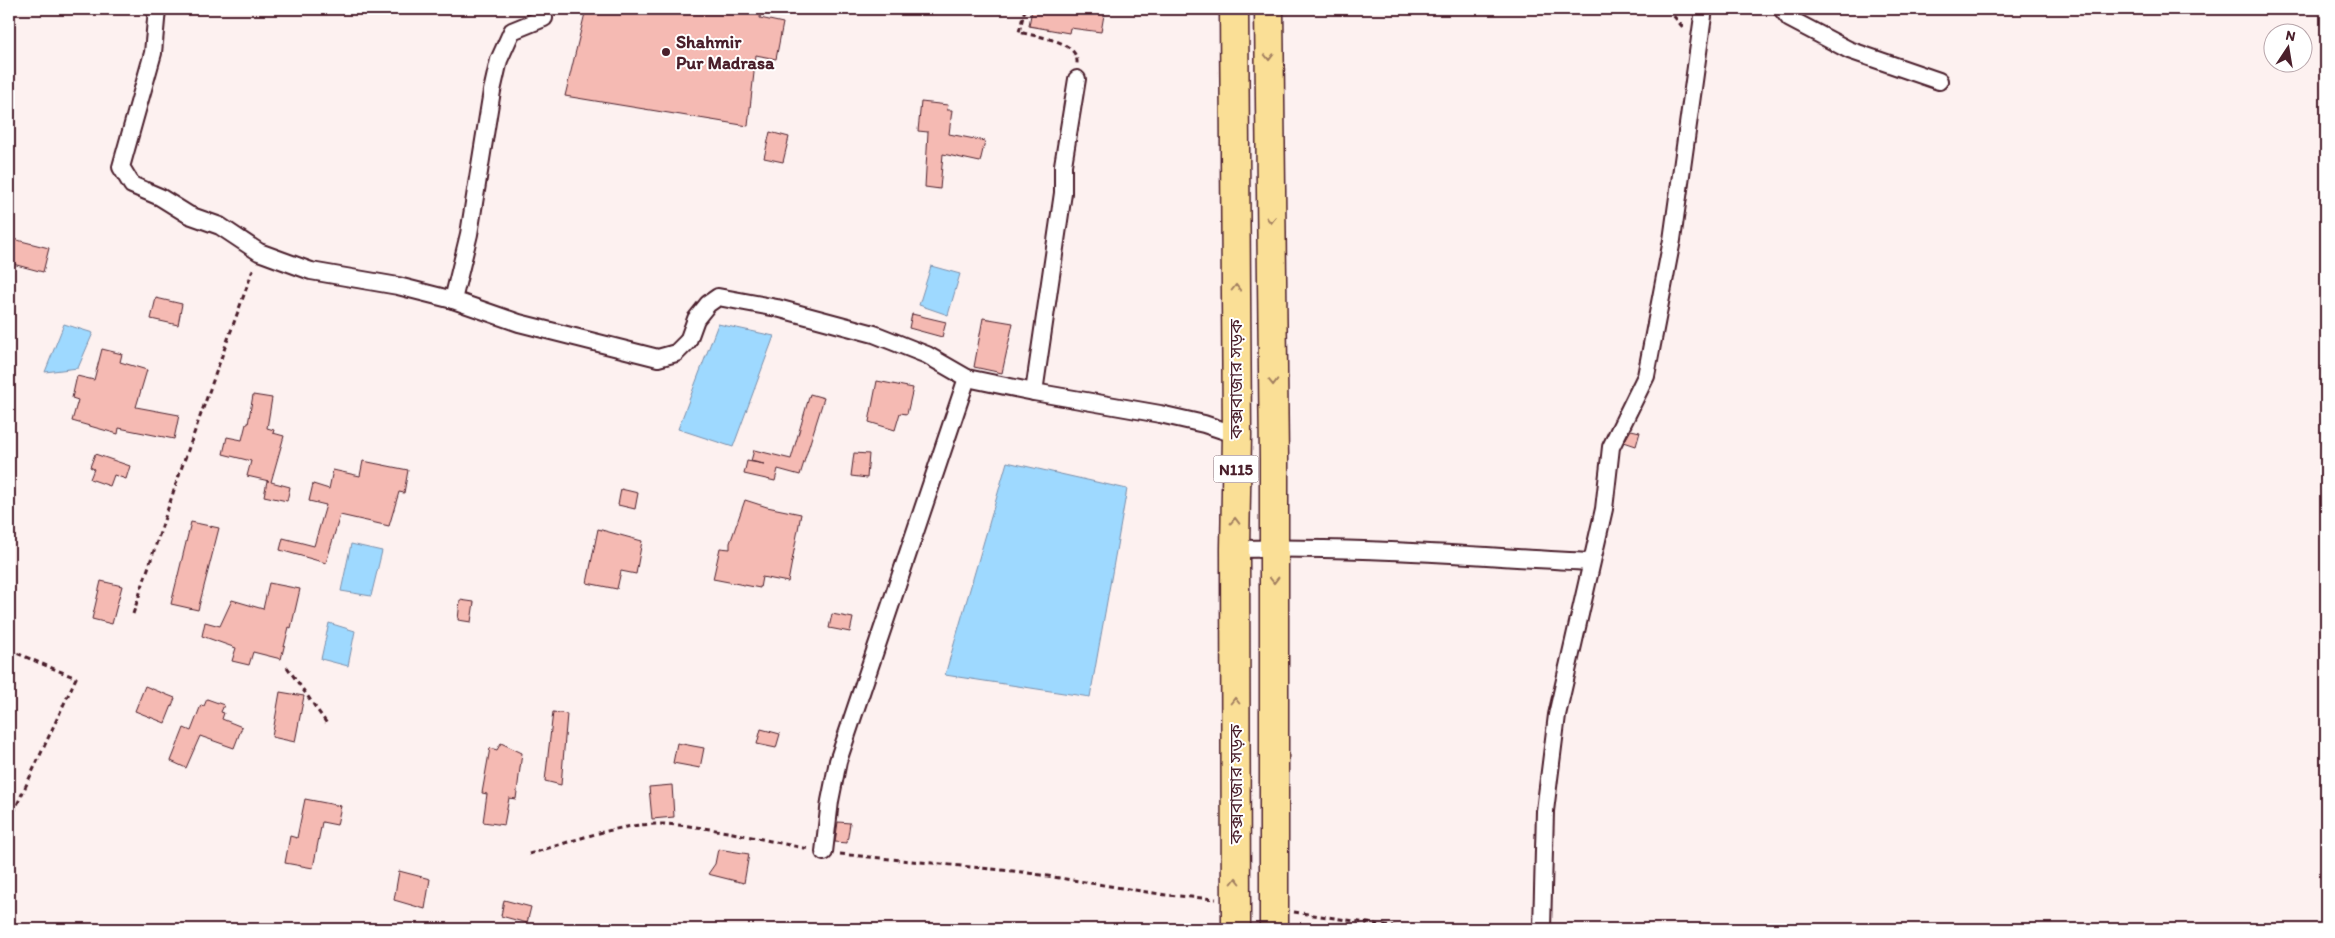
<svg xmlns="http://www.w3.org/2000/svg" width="2335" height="938" font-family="Itim,'Noto Sans Bengali',sans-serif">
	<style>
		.water { fill: #9ed9ff; stroke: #7c8faa }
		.building { fill: #f5bab3; stroke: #4a1f2b }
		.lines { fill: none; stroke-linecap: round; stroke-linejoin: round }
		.street-casing { stroke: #4a1f2b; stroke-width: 20 }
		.highway-casing { stroke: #4a1f2b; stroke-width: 31 }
		.path { stroke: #4a1f2b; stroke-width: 3; stroke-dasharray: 5 4; stroke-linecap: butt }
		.street { stroke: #fff; stroke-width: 16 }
		.highway { stroke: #fadf96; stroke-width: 28 }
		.oneway { stroke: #a27f60 }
		.poi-dot { fill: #4a1f2b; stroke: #fff; stroke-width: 2 }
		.labels { text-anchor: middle; stroke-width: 4; stroke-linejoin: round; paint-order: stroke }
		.shield { fill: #fff; stroke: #80626b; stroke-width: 1 }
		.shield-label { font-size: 16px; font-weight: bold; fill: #4a1f2b }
		.poi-label { font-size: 18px; font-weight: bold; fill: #4a1f2b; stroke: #fff; text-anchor: start }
		.street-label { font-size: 18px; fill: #4a1f2b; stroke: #fff }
	</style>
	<rect width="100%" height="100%" fill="#fdf1f0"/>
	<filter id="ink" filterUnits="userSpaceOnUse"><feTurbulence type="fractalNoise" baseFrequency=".02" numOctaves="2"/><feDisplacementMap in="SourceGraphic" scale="10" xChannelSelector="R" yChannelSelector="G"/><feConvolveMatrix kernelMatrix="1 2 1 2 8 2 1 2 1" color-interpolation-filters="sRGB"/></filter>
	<g filter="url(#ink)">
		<g class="water">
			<polygon points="931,266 960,274 948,315 919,305"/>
			<polygon points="64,324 93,333 78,368 45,372"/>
			<polygon points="718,324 774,336 733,447 678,429"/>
			<polygon points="1007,462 1127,489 1090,697 945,675"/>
			<polygon points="351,544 382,551 371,596 341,591"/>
			<polygon points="329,623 355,631 348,666 321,659"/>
		</g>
		<g class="building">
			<polygon points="586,9 761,9 760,18 783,23 776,59 756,55 748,126 565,96"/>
			<polygon points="1032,9 1105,9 1101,32 1070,28 1069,33 1029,26"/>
			<polygon points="921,102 948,105 947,110 952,110 949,134 985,141 980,162 943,154 940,189 925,187 928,132 918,131"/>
			<polygon points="770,132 789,137 783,162 764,158"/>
			<polygon points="9,238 49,248 43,272 9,263"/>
			<polygon points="156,298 182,304 178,325 151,319"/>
			<polygon points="912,314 946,322 942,337 909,328"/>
			<polygon points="983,318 1013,323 1002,373 974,367"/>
			<polygon points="102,349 122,354 120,362 147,370 136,407 179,415 174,439 119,428 118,434 72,421 78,400 72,398 77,376 94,380"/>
			<polygon points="877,381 913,388 907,414 900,413 895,430 869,422"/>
			<polygon points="810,394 824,398 800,475 778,469 775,481 744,474 747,461 764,464 751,461 754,450 791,459"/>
			<polygon points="253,395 272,398 267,428 274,430 273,433 284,436 271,482 290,487 287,501 264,496 267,481 269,481 247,476 251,461 223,454 227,437 242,440 246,424 248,424"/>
			<polygon points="1631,430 1640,432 1636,446 1624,442"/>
			<polygon points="854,453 869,454 867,478 851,476"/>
			<polygon points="95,454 130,466 126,479 114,475 110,486 90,479 94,469 90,467"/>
			<polygon points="363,461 408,470 404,493 399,492 389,526 340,515 326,563 280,550 283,538 314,546 326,505 309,501 313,484 329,489 333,470 360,476"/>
			<polygon points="621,489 638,493 635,509 618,505"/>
			<polygon points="745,500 767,507 801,514 788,582 762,577 760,588 713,579 720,548 730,549 730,543"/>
			<polygon points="191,522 219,528 198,610 171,604"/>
			<polygon points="598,529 642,541 636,574 621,571 617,589 587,583"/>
			<polygon points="101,581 122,586 112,624 92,619"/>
			<polygon points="269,583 300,589 291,628 289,627 281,659 253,652 249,665 232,661 236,648 202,636 205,622 220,626 232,600 263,609"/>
			<polygon points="460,600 474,602 471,622 458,620"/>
			<polygon points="832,614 853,618 850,632 829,628"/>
			<polygon points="145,686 175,698 165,723 135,711"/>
			<polygon points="280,692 304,696 295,742 272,737"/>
			<polygon points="207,699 224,705 221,712 224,713 222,719 242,727 234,748 200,736 186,768 171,761 184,728 191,731 201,705 204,706"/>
			<polygon points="553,712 567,714 561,785 545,781"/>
			<polygon points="761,729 780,734 776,748 757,744"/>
			<polygon points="501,743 522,753 516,799 509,798 504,825 483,822 487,794 482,793 490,748 497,750"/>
			<polygon points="677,743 704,748 700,768 673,763"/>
			<polygon points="672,785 674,817 652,819 649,787"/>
			<polygon points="305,799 341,806 337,825 322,822 313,868 285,863 290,836 297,838"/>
			<polygon points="838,822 850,823 847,843 835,842"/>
			<polygon points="718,849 749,854 744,883 708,874 715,864"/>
			<polygon points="399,871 430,879 425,909 394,900"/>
			<polygon points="504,900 531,907 527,923 501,916"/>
		</g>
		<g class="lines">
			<g class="street-casing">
				<g id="street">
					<polyline points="157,9 153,53 121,167 132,185 160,197 189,215 220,226 259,252 278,259 311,271 398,286 453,300 519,323 658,358 676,353 688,341 696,319 708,304 718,297 777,308 874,334 927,355 967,378 1034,392 1160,414 1204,424 1237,435"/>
					<polyline points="1782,9 1790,19 1849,50 1939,81"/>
					<polyline points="453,300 469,234 492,91 499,60 512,31 544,18"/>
					<polyline points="1034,392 1063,193 1063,165 1077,79"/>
					<path d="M 1235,549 C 1353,546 1473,556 1591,562"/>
					<polyline points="824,852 830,801 838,761 967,378"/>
					<polyline points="1542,929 1545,811 1557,715 1604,509 1611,447 1646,376 1672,240 1704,9"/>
				</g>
			</g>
			<g class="highway-casing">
				<g id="highway">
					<polyline points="1234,9 1237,435 1235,549 1236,929"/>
					<polyline points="1269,9 1274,458 1274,929"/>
				</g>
			</g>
			<g class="path">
				<path d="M 1025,9 L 1019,32 C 1037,37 1079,40 1077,64"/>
				<polyline points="1668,9 1685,30"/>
				<polyline points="133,614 179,475 254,267"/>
				<polyline points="9,650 76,678 9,822"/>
				<polyline points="287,667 328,725"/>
				<path d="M 529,854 C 571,842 618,823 663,824 C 712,826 762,840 809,849"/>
				<polyline points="840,854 1022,872 1166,895 1216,899"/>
				<polyline points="1294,912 1407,929"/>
			</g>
			<use href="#street" class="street"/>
			<use href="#highway" class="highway"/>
		</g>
		<defs><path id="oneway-chevron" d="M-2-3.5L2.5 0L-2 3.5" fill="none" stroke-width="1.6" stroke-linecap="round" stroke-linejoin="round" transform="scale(1.25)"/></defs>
		<g class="oneway">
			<use href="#oneway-chevron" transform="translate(1269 57) rotate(89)"/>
			<use href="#oneway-chevron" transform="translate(1271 220) rotate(89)"/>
			<use href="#oneway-chevron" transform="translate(1236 288) rotate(-90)"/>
			<use href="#oneway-chevron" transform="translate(1273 382) rotate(89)"/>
			<use href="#oneway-chevron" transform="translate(1235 521) rotate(-89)"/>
			<use href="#oneway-chevron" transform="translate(1274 580) rotate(90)"/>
			<use href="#oneway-chevron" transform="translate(1235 701) rotate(-90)"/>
			<use href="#oneway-chevron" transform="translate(1236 881) rotate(-90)"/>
		</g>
	</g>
	<circle class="poi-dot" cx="666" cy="52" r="5"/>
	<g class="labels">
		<rect class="shield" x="1213.5" y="455.5" width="45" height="27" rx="4"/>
		<g class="shield-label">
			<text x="1236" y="475">N115</text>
		</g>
		<g class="poi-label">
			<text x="676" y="48">Shahmir<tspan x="676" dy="21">Pur Madrasa</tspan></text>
		</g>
		<g class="street-label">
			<text transform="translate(1236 379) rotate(-90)" y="6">কক্সবাজার সড়ক</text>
			<text transform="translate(1236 784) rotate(-90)" y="6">কক্সবাজার সড়ক</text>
		</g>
	</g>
	<rect width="2335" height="938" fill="none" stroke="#fff" stroke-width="30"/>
	<rect x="15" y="15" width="2305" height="908" fill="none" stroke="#4a1f2b" stroke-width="2" filter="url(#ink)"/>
	<g transform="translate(2288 48) rotate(12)"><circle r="24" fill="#ffffff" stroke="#b7a5aa"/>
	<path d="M0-4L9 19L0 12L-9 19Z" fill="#4a1f2b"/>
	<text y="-8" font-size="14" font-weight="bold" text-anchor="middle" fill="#4a1f2b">N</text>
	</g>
</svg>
